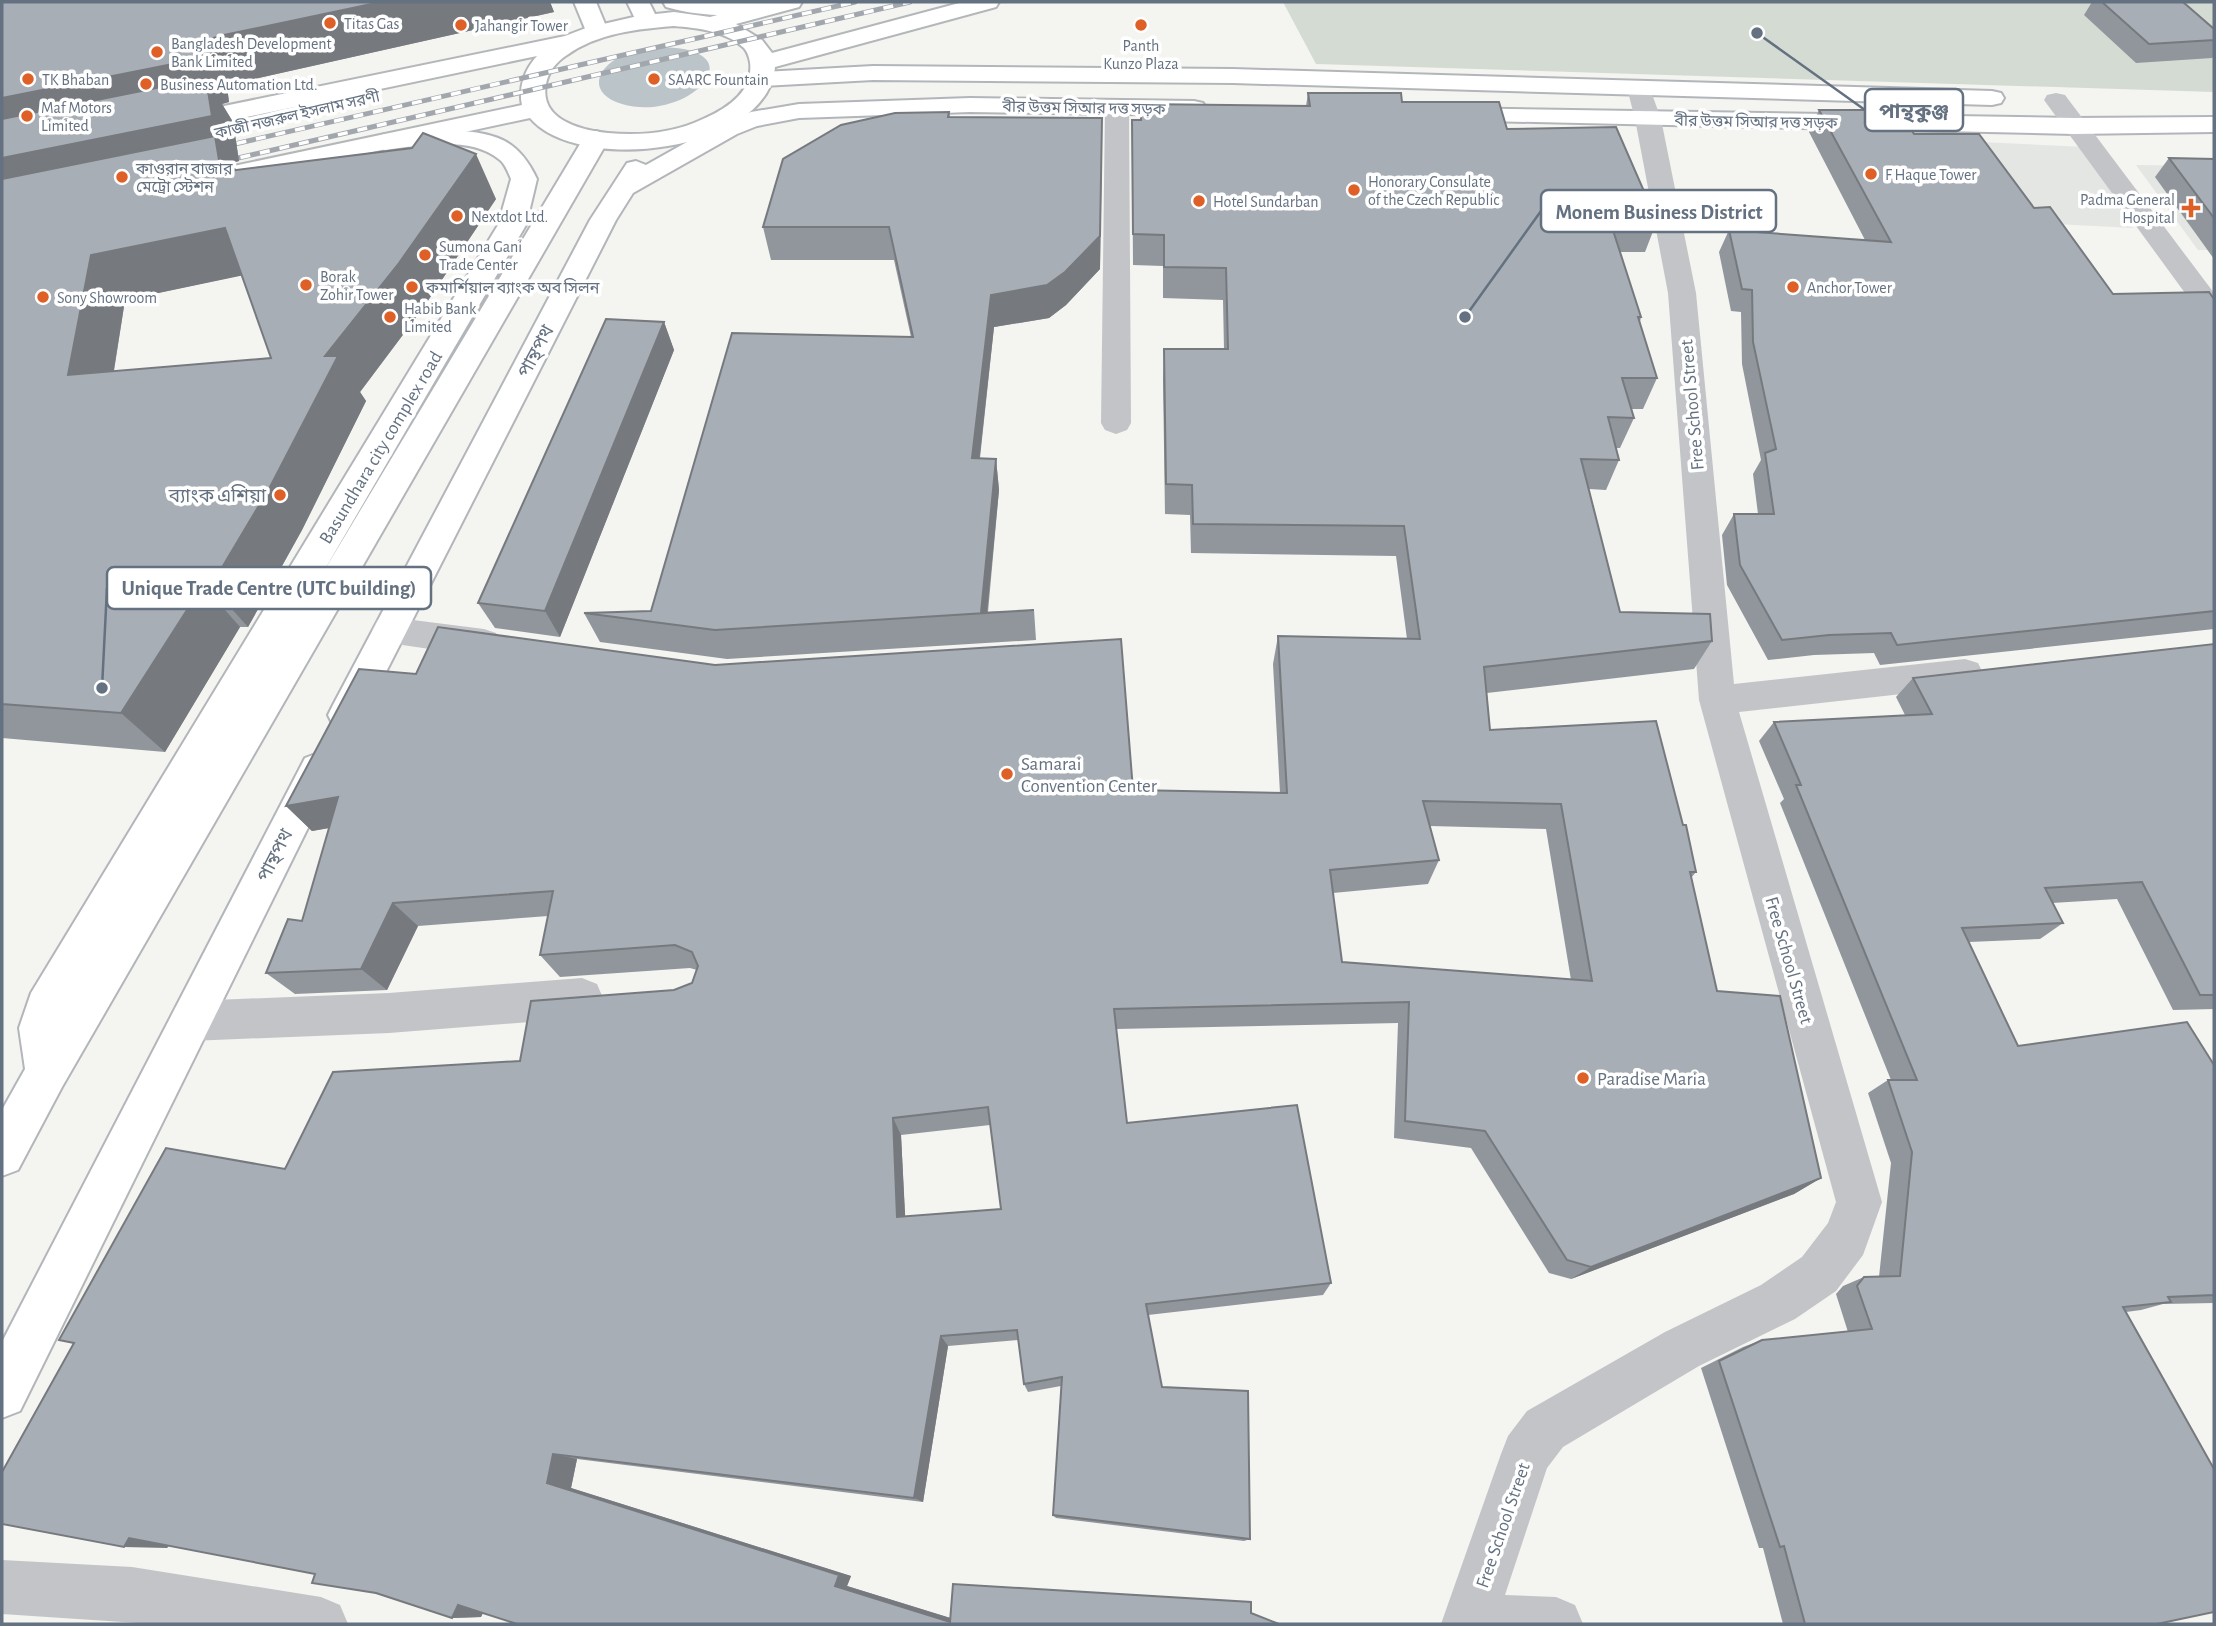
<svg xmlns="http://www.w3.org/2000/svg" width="2216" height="1626" font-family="'Alegreya Sans','Noto Sans Bengali',sans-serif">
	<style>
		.built { fill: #e4e6e4 }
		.green { fill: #d4dbd2 }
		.water { fill: #bac4c9 }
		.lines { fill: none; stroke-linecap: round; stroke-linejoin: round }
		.major-casing { stroke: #b2b6ba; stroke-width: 4 }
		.highway-casing { stroke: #b4b7ba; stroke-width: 4 }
		.minor { fill: #c2c4c8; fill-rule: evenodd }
		.major { fill: #fff; fill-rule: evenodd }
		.highway { fill: #fff; fill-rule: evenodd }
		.rail-casing { stroke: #a2a7ad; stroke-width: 5 }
		.rail { stroke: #fff; stroke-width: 3.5; stroke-dasharray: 10; stroke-linecap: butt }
		.wall { fill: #90969c; fill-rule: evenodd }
		.shaded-wall { fill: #767a7f }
		.building { fill: #a8aeb5; stroke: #767a7f; stroke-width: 2; fill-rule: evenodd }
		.poi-dot { fill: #de6026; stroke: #fff; stroke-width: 2.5 }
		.labels { text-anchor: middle; stroke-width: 7; stroke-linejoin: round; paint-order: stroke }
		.far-poi-label { font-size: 16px; fill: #647181; stroke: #fff; text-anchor: start }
		.far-street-label { font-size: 16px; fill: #647181; stroke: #fff }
		.street-label { font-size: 19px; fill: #647181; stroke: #fff }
		.poi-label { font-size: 19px; fill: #647181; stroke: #fff; text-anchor: start }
		.leader { fill: none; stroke: #647181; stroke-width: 2.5 }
		.callout-dot { fill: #647181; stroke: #fff; stroke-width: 2.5 }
		.callout { fill: #fff; stroke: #647181; stroke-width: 2.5 }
		.callout-label { font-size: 21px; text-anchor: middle; font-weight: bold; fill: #647181 }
	</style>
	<rect width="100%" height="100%" fill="#f4f4f0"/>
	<g class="built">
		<polygon points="1979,142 2084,147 2133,228 2020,222"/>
		<polygon points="2136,165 2214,166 2214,250 2198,250"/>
	</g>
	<polygon class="green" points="1283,2 2214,2 2214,92 1316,64"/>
	<path class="water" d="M 658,47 C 762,47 688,124 622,104 C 589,94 594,70 621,56 C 633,51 646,49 658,47 Z"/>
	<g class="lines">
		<g class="major-casing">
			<g id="major">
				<polygon points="574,2 596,2 608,31 604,36 588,36"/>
				<polygon points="627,2 649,2 658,20 654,25 638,25"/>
				<path d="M 663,2 L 800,2 L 797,7 L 789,9 C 746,16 708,19 666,7 Z"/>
				<polygon points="873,66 1233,69 1992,91 2001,93 2004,98 2001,103 1992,105 1233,83 873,80 763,86 754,84 751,79 754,74 763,72"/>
				<polygon points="970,98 1194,101 1203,103 1206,108 1203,113 1194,115 970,112 799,118 757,126 737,134 633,193 616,220 359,725 346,730 333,725 328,715 333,705 590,220 627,163 636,161 646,165 719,124 751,112 799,104"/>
				<polygon points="1450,108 2074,118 2214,117 2214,132 2074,134 1441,120 1438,115 1441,110"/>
				<path d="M 450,130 C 494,133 517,137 537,179 L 526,225 L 318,581 L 583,139 L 587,134 L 596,131 L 605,134 L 609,139 L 62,1087 L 18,1170 L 2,1176 L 2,1110 L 25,1069 L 19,1028 L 31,993 L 498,225 L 511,179 C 508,172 505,164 500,160 C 470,135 420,146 385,150 L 376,147 L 372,142 L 376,137 L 385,134 Z"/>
				<polygon points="318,753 331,758 337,769 20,1411 2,1418 2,1342 305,758"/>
			</g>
		</g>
		<g class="highway-casing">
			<path id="highway" d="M 766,2 L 802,2 L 799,7 L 736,24 L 762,40 L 772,53 L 963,2 L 999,2 L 996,7 L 775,67 C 768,153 578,175 530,118 L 224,184 L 215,182 L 211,176 L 215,170 L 224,168 L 522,105 C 518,87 525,69 537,56 L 175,132 L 166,129 L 162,124 L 166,119 L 175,116 L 565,36 L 586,28 L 638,16 L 674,12 L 710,17 ZM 674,26 C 698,28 726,31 744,48 C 748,53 749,57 750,62 C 754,92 726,109 703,119 C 674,133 640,136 608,133 C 581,130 539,120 546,84 C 548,72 557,61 567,55 C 598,33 637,29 674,26 Z"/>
		</g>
		<g class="minor">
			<polygon points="1639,81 1648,83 1661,119 1696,293 1734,684 1965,659 1978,663 1983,673 1978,683 1965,687 1739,712 1882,1202 1863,1255 1836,1291 1795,1319 1699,1366 1563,1447 1547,1468 1505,1595 1556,1597 1575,1605 1583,1624 1441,1624 1501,1454 1508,1436 1527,1411 1665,1332 1761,1285 1802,1257 1828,1223 1836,1202 1699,700 1668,293 1635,119 1627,88 1630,83"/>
			<polygon points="2056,93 2065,95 2214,293 2214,322 2204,319 2044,100 2047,95"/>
			<polygon points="1117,100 1126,102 1129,107 1131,423 1127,430 1116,434 1105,430 1101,423 1105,107 1108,102"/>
			<polygon points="389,617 484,629 496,633 502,643 496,653 484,657 389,643 377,640 372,630 377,620"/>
			<polygon points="582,978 597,984 603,998 597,1012 582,1018 389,1033 190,1041 175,1035 169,1021 175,1007 190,1001 389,993"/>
			<polygon points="2,1560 132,1567 321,1597 340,1605 348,1624 153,1624 2,1614"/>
		</g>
		<use href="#major" class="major"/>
		<use href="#highway" class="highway"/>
		<g class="rail-casing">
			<g id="rail">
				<polyline points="217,148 855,2"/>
				<polyline points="221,162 910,2"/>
			</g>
		</g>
		<use href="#rail" class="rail"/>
	</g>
	<g class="wall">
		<path d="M 2,2 L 550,2 L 554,12 L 249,80 L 227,87 L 229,102 L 222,104 L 233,122 L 239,161 L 232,163 L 236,170 L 496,199 L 423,308 L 360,392 L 366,401 L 302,530 L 248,627 L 240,627 L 165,752 L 2,738 ZM 242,275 L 271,358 L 114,371 L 125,300 Z"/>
		<polygon points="2092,2 2183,2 2214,29 2214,56 2212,58 2136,63 2084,15"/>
		<path d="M 1308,93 L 1402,102 L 1507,129 L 1657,221 L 1645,252 L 1620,252 L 1641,317 L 1640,322 L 1657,378 L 1643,409 L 1631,409 L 1634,418 L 1620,448 L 1616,448 L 1619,460 L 1606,490 L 1589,489 L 1620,612 L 1712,641 L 1694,669 L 1487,693 L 1490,730 L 1683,825 L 1696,872 L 1691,878 L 1717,991 L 1821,1178 L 1794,1194 L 1571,1279 L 1549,1273 L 1471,1148 L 1394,1138 L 1398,1023 L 1116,1029 L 1127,1123 L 1331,1283 L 1323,1295 L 1148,1315 L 1162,1387 L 1250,1539 L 1244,1541 L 1056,1518 L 1053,1515 L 1061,1386 L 1028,1392 L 1024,1384 L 1019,1340 L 948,1346 L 923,1502 L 577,1459 L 571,1488 L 851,1576 L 847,1586 L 950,1618 L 1251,1613 L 1279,1624 L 483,1613 L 481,1617 L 452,1618 L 315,1574 L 169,1546 L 167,1548 L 73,1343 L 59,1340 L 285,1169 L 674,990 L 692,983 L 697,970 L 690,968 L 560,977 L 540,955 L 548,916 L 418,926 L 387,990 L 295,994 L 266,973 L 302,921 L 329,828 L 312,831 L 286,806 L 1133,790 L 1280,793 L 1273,664 L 1278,636 L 1407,639 L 1396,556 L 1191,553 L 1190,515 L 1165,514 L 1163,380 L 1164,349 L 1224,349 L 1223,300 L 1163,298 L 1163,266 L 1133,265 L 1132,120 L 1306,106 ZM 1430,826 L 1546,829 L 1571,980 L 1342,962 L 1333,893 L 1428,884 L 1439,860 ZM 990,1125 L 1001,1209 L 905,1217 L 901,1135 Z"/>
		<polygon points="1819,110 1914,134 2034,208 2113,294 2214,299 2214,629 1880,665 1874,653 1814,655 1768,660 1727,585 1722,535 1734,514 1758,514 1753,474 1761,460 1742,364 1741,312 1731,311 1719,252 1729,230 1865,240 1809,132"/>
		<polygon points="949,112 950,117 1102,151 1100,269 1066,305 1049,318 994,327 980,458 996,459 999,490 988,612 1034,610 1036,640 727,659 600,642 584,613 651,611 911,337 894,260 771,260 763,227"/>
		<polygon points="2169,158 2214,159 2214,259 2155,177"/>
		<polygon points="664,322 674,350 560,637 495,628 478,603"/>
		<polygon points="2214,644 2214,1009 2173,1010 2117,899 2052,903 2063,923 2040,939 1969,942 2018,1046 2214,1065 2214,1303 2163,1304 2141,1310 2126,1312 2157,1624 1783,1624 1763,1548 1759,1548 1701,1368 1743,1347 1762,1340 1848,1332 1836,1294 1843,1286 1864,1277 1879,1277 1891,1163 1868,1093 1888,1080 1891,1080 1780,803 1784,799 1759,741 1774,722 1905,715 1896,697 1913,678"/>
	</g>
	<g class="shaded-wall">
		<polygon points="381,2 550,2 554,12 249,80 227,87 229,102 222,104 233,122 239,161 232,163 243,181 2,210 2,98 224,35"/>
		<polygon points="1102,118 1100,269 1066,305 1049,318 994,327 976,490 972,458 991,295"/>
		<polygon points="476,154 496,199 423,308 360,392 366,401 302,530 248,627 211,586 325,356"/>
		<polygon points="225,228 254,273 125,300 106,419 68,375 91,255"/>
		<polygon points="664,322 674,350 560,637 545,611"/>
		<polygon points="996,459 999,490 987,613 981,614"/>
		<polygon points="203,585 240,627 165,752 121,713"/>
		<polygon points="338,797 363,822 312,831 286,806"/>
		<polygon points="393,903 418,926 387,990 361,969"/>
		<polygon points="893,1118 901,1135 906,1232 897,1217"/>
		<polygon points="1821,1178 1794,1194 1571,1279 1591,1267"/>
		<polygon points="941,1336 948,1346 923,1502 914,1498"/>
		<polygon points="553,1454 577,1459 571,1488 851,1576 847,1586 957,1620 950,1622 835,1586 547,1483"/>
		<polygon points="129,1538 171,1540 167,1548 124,1547"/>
		<polygon points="487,1604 481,1617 452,1618 458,1605"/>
	</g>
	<g class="building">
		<polygon points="2,2 381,2 224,35 200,42 203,58 2,98"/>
		<polygon points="2102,2 2183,2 2214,29 2214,40 2149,44"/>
		<polygon points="206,78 212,116 2,158 2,119"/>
		<path d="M 1308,93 L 1401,93 L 1402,102 L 1499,102 L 1507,129 L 1616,127 L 1657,221 L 1610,221 L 1641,317 L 1638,317 L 1657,378 L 1622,378 L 1634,418 L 1608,417 L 1619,460 L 1581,459 L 1620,612 L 1710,614 L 1712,641 L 1484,667 L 1490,730 L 1656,721 L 1683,825 L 1686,825 L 1696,872 L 1690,872 L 1717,991 L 1780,996 L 1821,1178 L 1591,1267 L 1567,1260 L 1485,1131 L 1405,1121 L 1409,1002 L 1114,1009 L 1127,1123 L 1297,1105 L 1331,1283 L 1146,1304 L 1162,1387 L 1248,1391 L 1250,1539 L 1053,1515 L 1062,1377 L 1024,1384 L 1017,1330 L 941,1336 L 914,1498 L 553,1454 L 547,1483 L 839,1575 L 835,1586 L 950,1622 L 953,1584 L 1251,1602 L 1251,1613 L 1279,1624 L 517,1624 L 458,1605 L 452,1618 L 376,1593 L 312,1583 L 315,1574 L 129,1538 L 124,1547 L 2,1524 L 2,1472 L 74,1343 L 59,1340 L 166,1148 L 285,1169 L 333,1072 L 520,1061 L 531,1001 L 674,990 L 692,983 L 698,966 L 692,952 L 675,945 L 540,955 L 553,891 L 393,903 L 361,969 L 266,973 L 288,919 L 302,921 L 338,797 L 286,806 L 359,669 L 416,674 L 438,627 L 715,665 L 1121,639 L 1133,790 L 1287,793 L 1278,636 L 1420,639 L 1404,526 L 1193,524 L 1192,485 L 1166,484 L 1164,349 L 1228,349 L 1226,268 L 1164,267 L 1164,235 L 1133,234 L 1132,120 L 1141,120 L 1141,104 L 1310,106 ZM 1423,801 L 1561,804 L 1592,981 L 1342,962 L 1330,870 L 1439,860 ZM 988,1107 L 1001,1209 L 897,1217 L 893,1118 Z"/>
		<polygon points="1819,110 1900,110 1914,134 1979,134 2034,208 2050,207 2113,294 2209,292 2214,299 2214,611 1897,645 1891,633 1829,635 1782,640 1740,565 1734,514 1774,514 1765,453 1776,449 1753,342 1752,290 1742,289 1729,230 1891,242"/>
		<polygon points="949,112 948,117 1102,118 1100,236 1065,272 1047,285 991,295 972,458 996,459 981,613 1034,610 715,630 584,613 651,611 732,333 913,337 889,227 763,227 783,159 841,125 895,113"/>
		<path d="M 423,133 L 476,154 L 399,263 L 325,356 L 338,356 L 270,487 L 211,586 L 203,585 L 121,713 L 2,704 L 2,179 L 215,136 L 221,172 L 412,148 ZM 225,228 L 271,358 L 68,375 L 91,255 Z"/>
		<polygon points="2169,158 2214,159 2214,218"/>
		<polygon points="606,319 664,322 545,611 478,603"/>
		<polygon points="2214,644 2214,995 2200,995 2142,882 2045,888 2063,923 1962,928 2018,1046 2187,1022 2214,1065 2214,1295 2168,1297 2171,1302 2123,1307 2214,1469 2214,1612 2157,1624 1805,1624 1784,1546 1780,1547 1719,1361 1762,1340 1872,1329 1857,1286 1864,1277 1900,1276 1912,1152 1888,1080 1917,1080 1796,785 1801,785 1774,722 1932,714 1913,678"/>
	</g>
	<g class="poi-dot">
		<circle cx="330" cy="23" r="7"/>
		<circle cx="461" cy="25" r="7"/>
		<circle cx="1141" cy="25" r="7"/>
		<circle cx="157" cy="52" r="7"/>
		<circle cx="28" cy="79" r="7"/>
		<circle cx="654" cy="79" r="7"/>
		<circle cx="146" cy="84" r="7"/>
		<circle cx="27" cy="116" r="7"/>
		<circle cx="1871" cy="174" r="7"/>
		<circle cx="122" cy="177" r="7"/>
		<circle cx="1354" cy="190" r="7"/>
		<circle cx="1199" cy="201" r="7"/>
		<path d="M2187.5 197.5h7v7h7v7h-7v7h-7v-7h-7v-7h7z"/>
		<circle cx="457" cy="216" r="7"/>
		<circle cx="425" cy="255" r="7"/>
		<circle cx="306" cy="285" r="7"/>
		<circle cx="412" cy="287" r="7"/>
		<circle cx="1793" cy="287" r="7"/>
		<circle cx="43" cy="297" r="7"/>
		<circle cx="390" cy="317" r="7"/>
		<circle cx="280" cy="495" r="7"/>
		<circle cx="1007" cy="774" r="7"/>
		<circle cx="1583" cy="1078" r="7"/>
	</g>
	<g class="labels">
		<g class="far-poi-label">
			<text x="344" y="29">Titas Gas</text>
			<text x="475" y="31">Jahangir Tower</text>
			<text x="171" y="49">Bangladesh Development<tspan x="171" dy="18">Bank Limited</tspan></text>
			<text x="1141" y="51" text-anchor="middle">Panth<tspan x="1141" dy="18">Kunzo Plaza</tspan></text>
			<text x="42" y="85">TK Bhaban</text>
			<text x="668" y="85">SAARC Fountain</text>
			<text x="160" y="90">Business Automation Ltd.</text>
			<text x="41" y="113">Maf Motors<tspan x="41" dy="18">Limited</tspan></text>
			<text x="136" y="174">কাওরান বাজার<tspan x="136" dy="18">মেট্রো স্টেশন</tspan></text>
			<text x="1885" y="180">F Haque Tower</text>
			<text x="1368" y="187">Honorary Consulate<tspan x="1368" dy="18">of the Czech Republic</tspan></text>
			<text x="2175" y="205" text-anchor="end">Padma General<tspan x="2175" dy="18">Hospital</tspan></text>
			<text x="1213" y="207">Hotel Sundarban</text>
			<text x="471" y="222">Nextdot Ltd.</text>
			<text x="439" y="252">Sumona Gani<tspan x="439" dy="18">Trade Center</tspan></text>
			<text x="320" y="282">Borak<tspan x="320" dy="18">Zohir Tower</tspan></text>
			<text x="426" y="293">কমার্শিয়াল ব্যাংক অব সিলন</text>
			<text x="1807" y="293">Anchor Tower</text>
			<text x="57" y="303">Sony Showroom</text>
			<text x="404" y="314">Habib Bank<tspan x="404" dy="18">Limited</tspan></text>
		</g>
		<g class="far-street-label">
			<text transform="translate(1084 107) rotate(1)" y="6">বীর উত্তম সিআর দত্ত সড়ক</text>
			<text transform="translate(297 114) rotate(-13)" y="6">কাজী নজরুল ইসলাম সরণী</text>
			<text transform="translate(1756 121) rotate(1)" y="6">বীর উত্তম সিআর দত্ত সড়ক</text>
		</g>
		<g class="street-label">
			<text transform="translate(535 351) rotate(-62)" y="7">পান্থপথ</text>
			<text transform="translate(1691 405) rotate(-95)" y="7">Free School Street</text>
			<text transform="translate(380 447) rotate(-59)" y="7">Basundhara city complex road</text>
			<text transform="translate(274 855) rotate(-63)" y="7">পান্থপথ</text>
			<text transform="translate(1790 960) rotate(74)" y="7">Free School Street</text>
			<text transform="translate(1502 1525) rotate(-71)" y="7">Free School Street</text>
		</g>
		<g class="poi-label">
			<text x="266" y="502" text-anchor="end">ব্যাংক এশিয়া</text>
			<text x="1021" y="770">Samarai<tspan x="1021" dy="22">Convention Center</tspan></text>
			<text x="1597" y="1085">Paradise Maria</text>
		</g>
	</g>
	<path class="leader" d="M1757 33L1865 110M1465 317L1541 211M102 688L107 588"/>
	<g class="callout-dot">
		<circle cx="1757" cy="33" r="7"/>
		<circle cx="1465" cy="317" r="7"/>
		<circle cx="102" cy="688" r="7"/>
	</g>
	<g class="callout">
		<rect x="1865" y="89" width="98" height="42" rx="7"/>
		<rect x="1541" y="190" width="235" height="42" rx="7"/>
		<rect x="107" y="567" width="324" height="42" rx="7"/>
	</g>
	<g class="callout-label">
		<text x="1914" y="118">পান্থকুঞ্জ</text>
		<text x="1659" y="219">Monem Business District</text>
		<text x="269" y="595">Unique Trade Centre (UTC building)</text>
	</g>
	<rect width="2216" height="1626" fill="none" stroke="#647181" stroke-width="7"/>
</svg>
